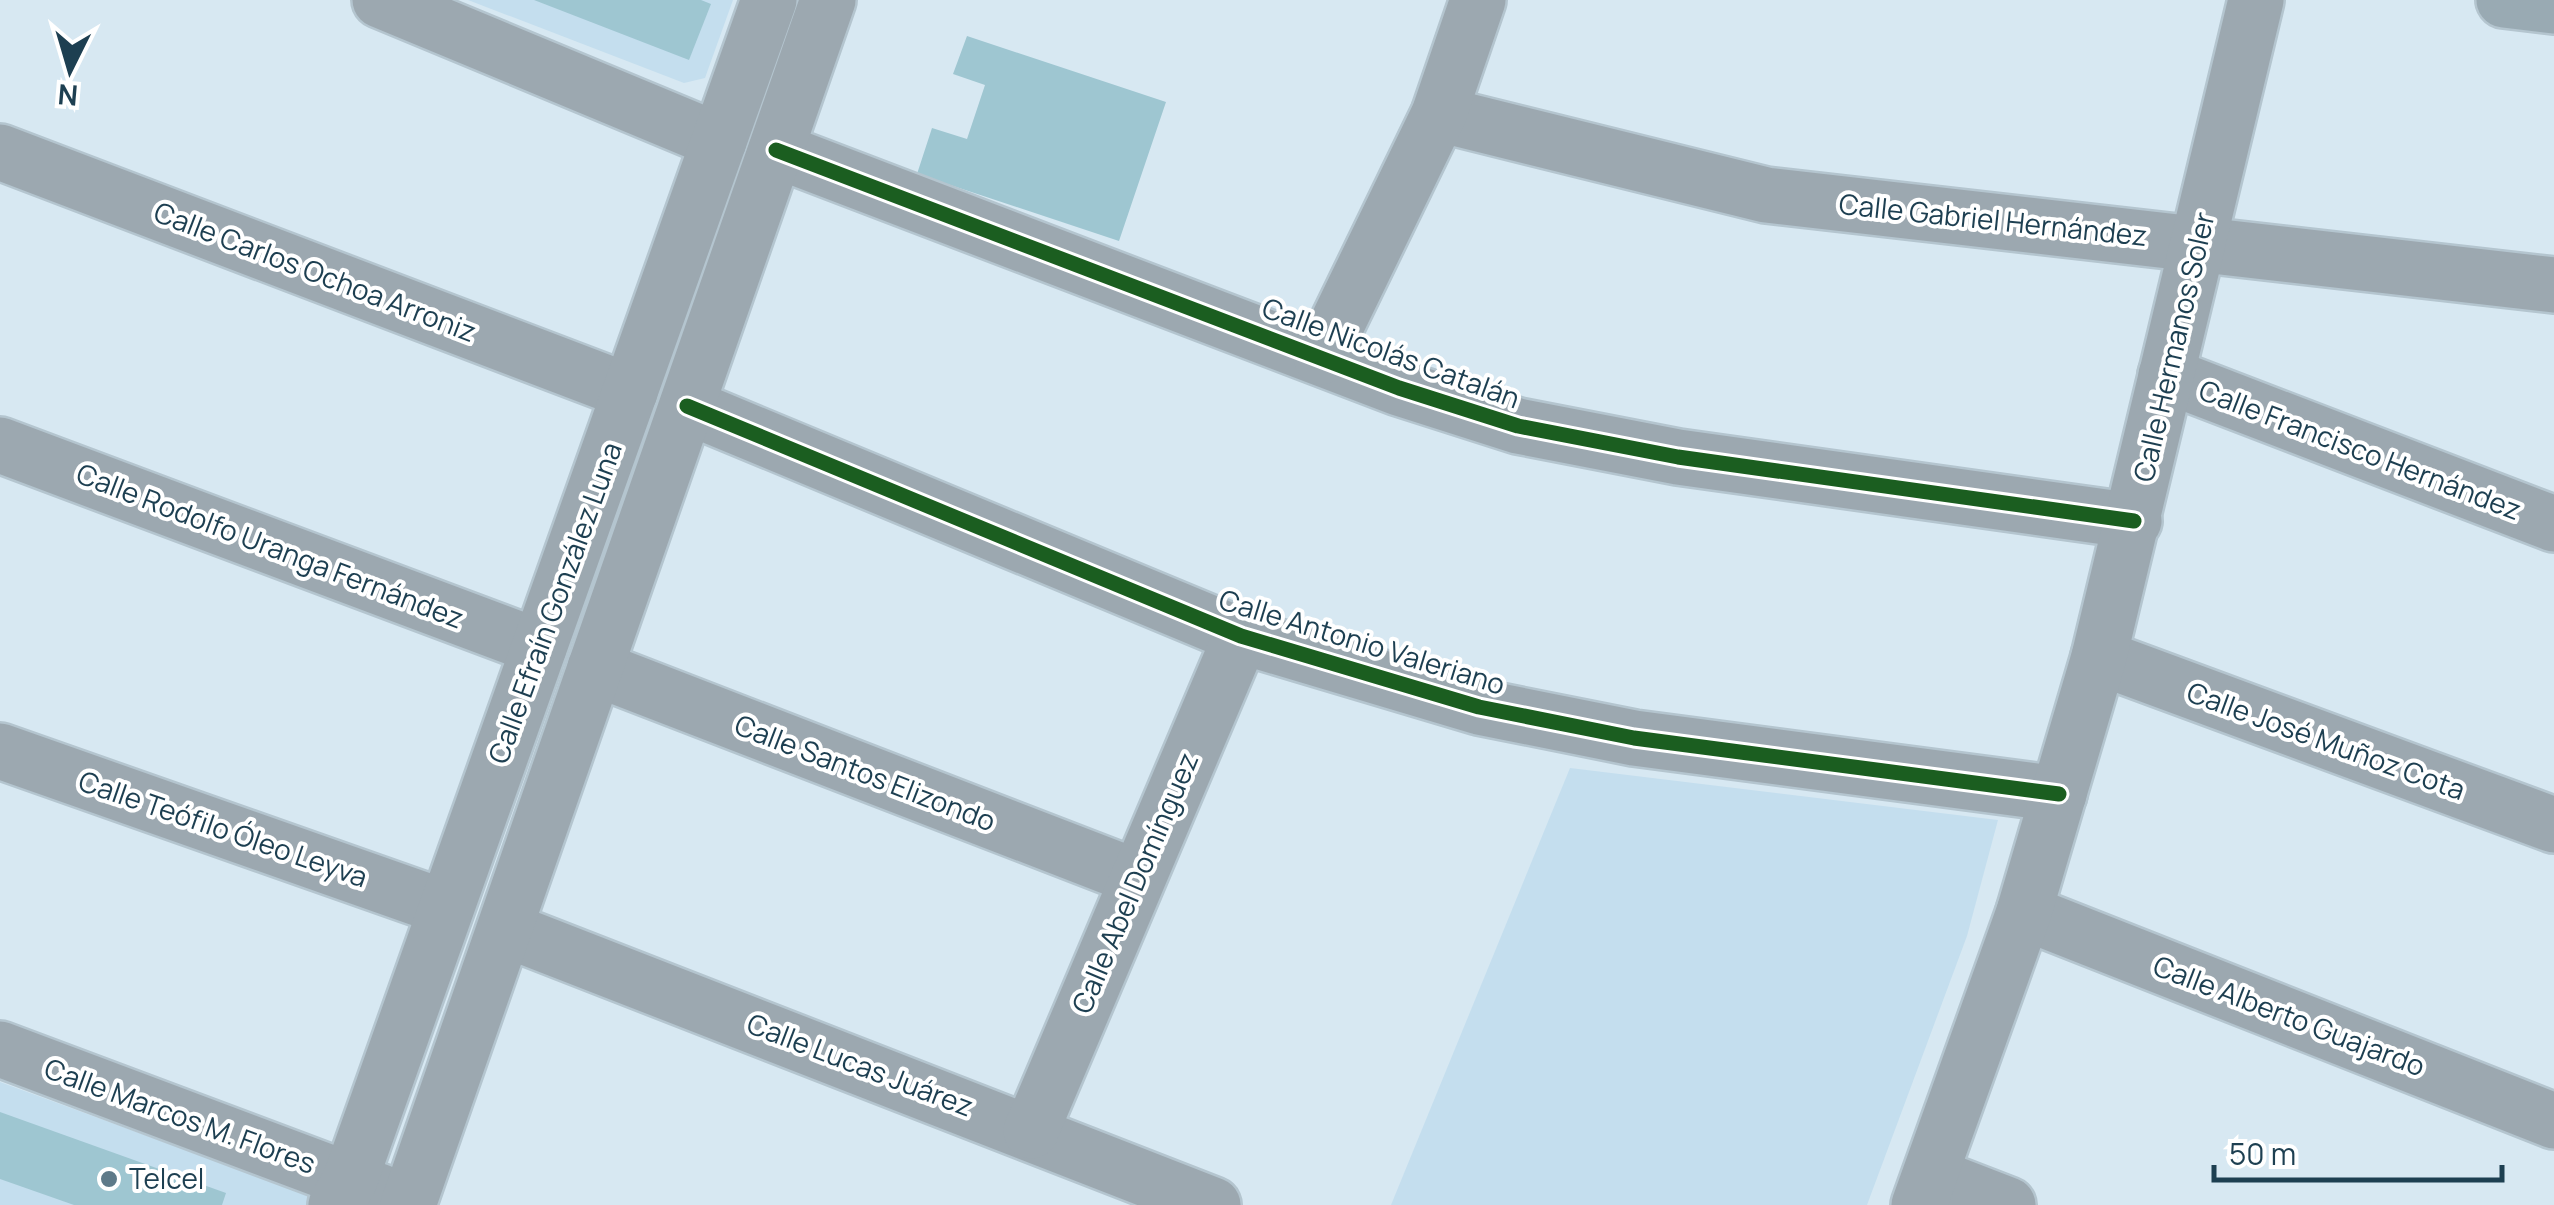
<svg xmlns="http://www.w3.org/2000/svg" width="2554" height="1205" font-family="Manrope,sans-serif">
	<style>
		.built { fill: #c4deee }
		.building { fill: #9ec6d1 }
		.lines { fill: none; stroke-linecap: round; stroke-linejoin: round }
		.minor-casing { stroke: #b4c5cf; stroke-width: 60 }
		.major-casing { stroke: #b4c5cf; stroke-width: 60 }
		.minor { stroke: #9ca8b0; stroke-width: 55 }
		.major { stroke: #99aab3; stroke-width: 55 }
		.cycleway-casing { stroke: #fff; stroke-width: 21 }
		.cycleway { stroke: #1b5e20; stroke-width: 15 }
		.poi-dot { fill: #5e7a89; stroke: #fff; stroke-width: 4 }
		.labels { text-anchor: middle; stroke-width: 8; stroke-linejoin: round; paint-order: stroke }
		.street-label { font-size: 28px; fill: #1d3f51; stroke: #fff }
		.poi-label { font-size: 28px; fill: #1d3f51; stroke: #fff; text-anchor: start }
	</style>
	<rect width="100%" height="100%" fill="#d7e8f2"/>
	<g class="built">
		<polygon points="468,0 733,0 705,78 684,83"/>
		<polygon points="1570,768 1998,820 1967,936 1867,1205 1391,1205"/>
		<polygon points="0,1082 336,1205 0,1205"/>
	</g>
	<g class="building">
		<polygon points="534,0 701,0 711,4 689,60"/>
		<polygon points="967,36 1166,102 1119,241 917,174 932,128 967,139 985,85 953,74"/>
		<polygon points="0,1112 226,1193 222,1205 74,1205 0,1179"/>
	</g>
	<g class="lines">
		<g class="minor-casing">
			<g id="minor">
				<polyline points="380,0 719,141"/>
				<polyline points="1439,114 1766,195 2554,285"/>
				<polyline points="776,150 1399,388 1518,426 1678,457 2134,521"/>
				<polyline points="0,152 630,392"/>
				<polyline points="1321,357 1439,114 1478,0"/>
				<polyline points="2166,375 2554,524"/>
				<polyline points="687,406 1241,636 1479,707 1634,738 2059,794"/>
				<polyline points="0,445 539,647"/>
				<polyline points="2099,657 2554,825"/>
				<polyline points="595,668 1136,877"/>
				<polyline points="0,751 446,908"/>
				<polyline points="2024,912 2554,1121"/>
				<polyline points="505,929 1213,1205"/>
				<polyline points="0,1049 381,1192"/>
				<polyline points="1031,1131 1241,636"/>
				<polyline points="1933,1176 2008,1205"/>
				<polyline points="336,1205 350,1180 769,0"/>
				<polyline points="408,1205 828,0"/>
				<polyline points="1919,1205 2024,912 2099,657 2256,0"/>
			</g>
		</g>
		<g class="major-casing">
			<polyline id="major" points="2504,0 2554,6"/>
		</g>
		<use href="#minor" class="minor"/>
		<use href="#major" class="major"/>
		<g class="cycleway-casing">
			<g id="cycleway">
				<polyline points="776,150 1399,388 1518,426 1678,457 2134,521"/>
				<polyline points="687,406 1241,636 1479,707 1634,738 2059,794"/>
			</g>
		</g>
		<use href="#cycleway" class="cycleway"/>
	</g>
	<circle class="poi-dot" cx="109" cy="1179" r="10"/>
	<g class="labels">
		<g class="street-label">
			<text transform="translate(1993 220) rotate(6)" y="10">Calle Gabriel Hernández</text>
			<text transform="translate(315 272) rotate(21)" y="10">Calle Carlos Ochoa Arroniz</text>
			<text transform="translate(2174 347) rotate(-77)" y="10">Calle Hermanos Soler</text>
			<text transform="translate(1391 353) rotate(20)" y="10">Calle Nicolás Catalán</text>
			<text transform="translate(2360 450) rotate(21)" y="10">Calle Francisco Hernández</text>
			<text transform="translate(270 546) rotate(21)" y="10">Calle Rodolfo Uranga Fernández</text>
			<text transform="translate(555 603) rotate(-70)" y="10">Calle Efraín González Luna</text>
			<text transform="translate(1362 642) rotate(17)" y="10">Calle Antonio Valeriano</text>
			<text transform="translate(2326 741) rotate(20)" y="10">Calle José Muñoz Cota</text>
			<text transform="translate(865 773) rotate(21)" y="10">Calle Santos Elizondo</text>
			<text transform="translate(223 829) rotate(19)" y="10">Calle Teófilo Óleo Leyva</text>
			<text transform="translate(1135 883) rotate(-67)" y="10">Calle Abel Domínguez</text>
			<text transform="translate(2289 1016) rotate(21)" y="10">Calle Alberto Guajardo</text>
			<text transform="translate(860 1065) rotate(21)" y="10">Calle Lucas Juárez</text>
			<text transform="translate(180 1116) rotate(20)" y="10">Calle Marcos M. Flores</text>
		</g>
		<g class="poi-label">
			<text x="129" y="1189">Telcel</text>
		</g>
	</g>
	<g transform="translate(70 70) rotate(185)" stroke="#ffffff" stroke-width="8" paint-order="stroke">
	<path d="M0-8L18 38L0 25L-18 38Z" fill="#1d3f51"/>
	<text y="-15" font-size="28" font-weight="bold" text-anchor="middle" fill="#1d3f51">N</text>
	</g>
	<path d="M2214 1165v15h288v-15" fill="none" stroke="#1d3f51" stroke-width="5"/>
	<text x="2229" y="1165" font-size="30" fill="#1d3f51" stroke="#ffffff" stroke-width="8" paint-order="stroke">50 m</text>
</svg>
